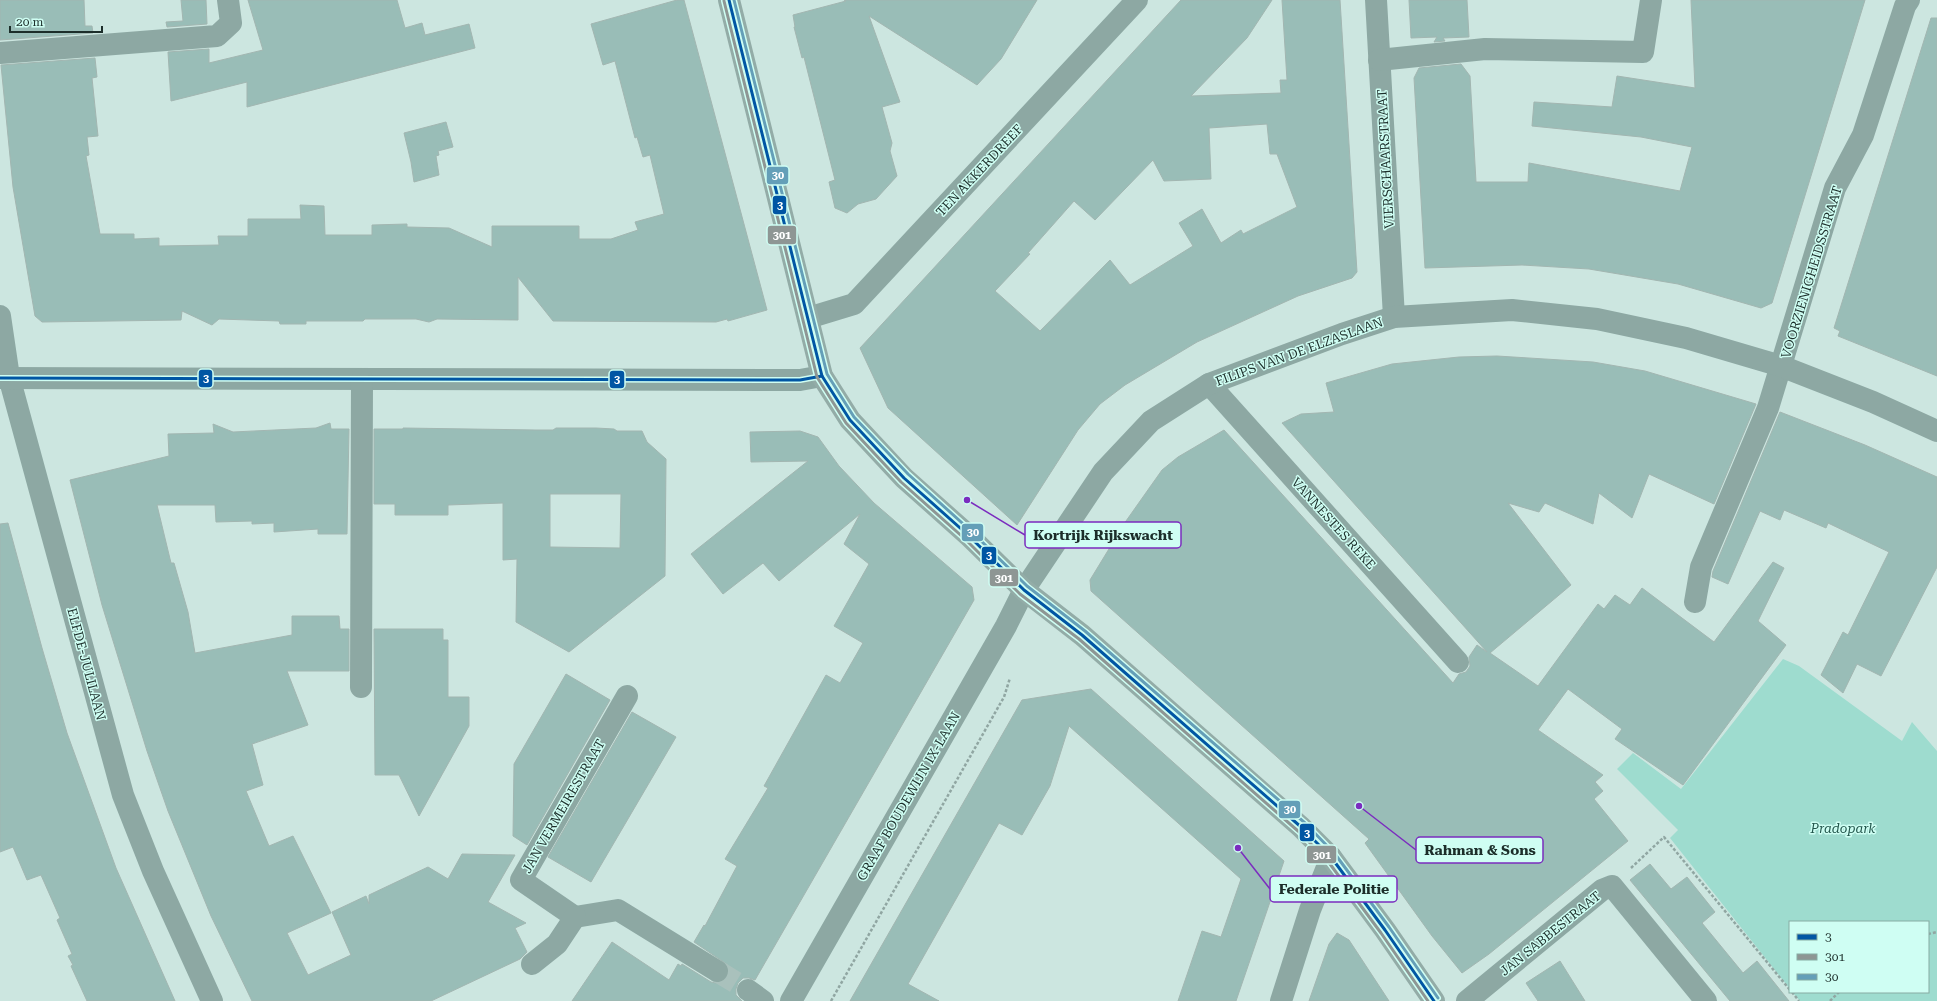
<svg xmlns="http://www.w3.org/2000/svg" width="1937" height="1001" font-family="'Roboto Serif',serif">
	<style>
		.green { fill: #9edccf }
		.building { fill: #99bdb7; stroke: #a2b6b1; fill-rule: evenodd }
		.lines { fill: none; stroke-linecap: round; stroke-linejoin: round }
		.minor-tunnel { stroke: #a9c1bc; stroke-width: 22; stroke-dasharray: 22 11; stroke-linecap: butt }
		.path { stroke: #90a6a2; stroke-width: 2.5; stroke-dasharray: 3 2; stroke-linecap: butt }
		.minor { stroke: #8da8a3; stroke-width: 22 }
		.major { stroke: #93aca7; stroke-width: 22 }
		.bus-1-casing { stroke: #cffef3; stroke-width: 6 }
		.bus-2-casing { stroke: #cffef3; stroke-width: 6 }
		.bus-3-casing { stroke: #cffef3; stroke-width: 6 }
		.bus-1 { stroke: #0056a4; stroke-width: 3 }
		.bus-2 { stroke: #8e9694; stroke-width: 3 }
		.bus-3 { stroke: #649fb8; stroke-width: 3 }
		.labels { text-anchor: middle; stroke-width: 3; stroke-linejoin: round; paint-order: stroke }
		.street-label { font-size: 13px; fill: #1c2e2a; stroke: #cffef3 }
		.park-label { font-size: 13px; font-style: italic; fill: #22564c; stroke: #cffef3 }
		.leader { fill: none; stroke: #7b2cbf; stroke-width: 1.5 }
		.callout-dot { fill: #7b2cbf; stroke: #cffef3; stroke-width: 1.5 }
		.callout { fill: #cffef3; stroke: #7b2cbf; stroke-width: 1.5 }
		.callout-label { font-size: 14px; text-anchor: middle; font-weight: bold; fill: #1c2e2a }
		.line-badge { stroke: #cffef3; stroke-width: 1.5 }
		.badge-label { font-size: 11px; text-anchor: middle; font-weight: bold; fill: #fff }
	</style>
	<rect width="100%" height="100%" fill="#cce6e0"/>
	<polygon class="green" points="1783,659 1799,666 1902,741 1912,722 1937,751 1937,1001 1800,1001 1792,992 1928,992 1928,922 1790,922 1790,989 1670,838 1678,830 1617,769 1633,753 1681,789"/>
	<g class="building">
		<polygon points="0,0 84,0 85,26 92,26 93,33 0,40"/>
		<polygon points="181,0 206,0 207,24 167,27 166,22 183,21"/>
		<polygon points="248,0 397,0 405,28 422,23 425,35 469,24 475,48 247,107 247,82 171,101 168,52 209,49 209,63 263,50"/>
		<polygon points="677,0 684,0 767,310 728,321 727,319 716,322 553,321 518,277 518,320 437,319 429,322 416,319 365,319 363,321 306,321 306,324 280,324 279,321 219,319 212,325 182,311 181,320 42,322 35,316 13,187 1,65 95,58 97,77 92,78 98,136 87,137 89,155 86,156 100,234 134,234 134,239 159,238 159,246 219,245 218,236 248,236 248,219 301,219 300,205 324,206 325,235 372,235 372,225 407,224 407,227 449,228 492,247 492,226 579,226 579,239 611,239 638,230 635,222 664,214 650,155 643,157 637,137 635,138 615,61 603,65 591,24"/>
		<polygon points="844,0 1037,0 1001,59 977,85 869,16 900,102 882,107 892,143 890,151 897,176 876,199 858,204 847,213 835,208 829,182 835,180 804,57 802,58 794,27 795,27 793,15 846,1"/>
		<path d="M 1181,0 L 1272,0 L 1247,38 L 1191,96 L 1281,93 L 1280,80 L 1287,80 L 1282,0 L 1340,0 L 1357,272 L 1352,278 L 1298,296 L 1197,342 L 1125,385 L 1100,404 L 1078,430 L 1017,525 L 888,408 L 860,348 ZM 1267,124 L 1270,154 L 1277,154 L 1297,207 L 1243,234 L 1241,230 L 1221,243 L 1202,209 L 1179,223 L 1193,246 L 1130,285 L 1110,260 L 1040,331 L 995,291 L 1030,254 L 1028,253 L 1074,201 L 1095,220 L 1153,160 L 1164,181 L 1211,179 L 1209,128 Z"/>
		<polygon points="1409,0 1467,0 1469,37 1443,38 1445,41 1434,42 1437,37 1411,38"/>
		<polygon points="1691,0 1865,0 1772,303 1761,308 1678,284 1589,269 1522,265 1425,268 1414,78 1419,68 1461,64 1470,76 1476,182 1528,182 1529,163 1680,191 1692,147 1641,137 1532,126 1534,102 1612,107 1617,76 1695,88"/>
		<polygon points="1931,18 1937,18 1937,376 1838,336 1840,331 1834,328"/>
		<polygon points="446,122 453,147 438,151 439,155 436,156 439,175 414,182 411,162 404,133"/>
		<polygon points="1497,356 1593,362 1645,371 1756,404 1714,504 1649,474 1632,518 1599,493 1593,524 1545,503 1539,512 1508,503 1571,585 1490,653 1538,686 1598,604 1604,609 1615,595 1630,605 1642,588 1714,642 1773,562 1784,568 1758,621 1786,645 1683,785 1615,739 1622,729 1568,689 1538,730 1603,775 1595,782 1603,791 1594,799 1628,841 1489,954 1462,973 1432,936 1365,843 1369,839 1091,591 1090,580 1126,521 1162,470 1178,457 1224,430 1453,683 1459,674 1466,672 1470,666 1469,657 1477,645 1487,652 1282,423 1301,414 1334,412 1326,383 1392,364 1459,357"/>
		<polygon points="1780,412 1865,445 1937,477 1937,567 1881,676 1857,664 1843,693 1821,675 1843,632 1848,635 1889,552 1828,523 1826,528 1784,510 1780,520 1760,511 1728,584 1712,577 1713,571"/>
		<polygon points="330,423 331,429 349,429 347,534 318,534 318,529 274,532 274,523 252,524 252,521 216,522 215,505 157,505 171,563 174,563 188,612 195,653 292,635 292,616 339,616 340,629 349,629 349,671 287,671 308,725 252,744 263,785 246,791 269,846 293,836 331,913 287,933 308,975 351,955 332,912 366,896 369,904 369,895 428,867 448,879 462,854 515,855 488,902 526,923 515,928 527,952 520,959 431,1001 252,1001 211,916 168,811 147,751 102,605 70,480 169,456 168,434 214,433 213,424 233,432 316,428"/>
		<path d="M 403,428 L 536,430 L 553,430 L 556,428 L 596,428 L 614,429 L 617,431 L 642,431 L 647,442 L 666,459 L 665,576 L 569,652 L 516,622 L 517,559 L 503,560 L 503,503 L 448,505 L 448,515 L 395,515 L 395,504 L 374,504 L 374,429 L 403,429 ZM 550,494 L 621,494 L 620,548 L 550,547 Z"/>
		<polygon points="800,431 818,437 839,466 874,503 972,587 974,600 755,980 749,978 743,978 738,983 736,989 736,995 742,1001 572,1001 612,942 669,980 678,964 681,966 682,964 711,982 716,983 723,982 727,978 729,972 728,965 694,942 704,925 705,926 737,866 725,859 768,788 764,786 826,675 840,683 863,643 834,626 869,564 844,544 860,514 779,581 763,563 723,594 691,554 808,461 751,462 750,432"/>
		<polygon points="8,523 42,648 67,733 116,868 175,1001 87,1001 71,966 73,965 68,956 72,954 57,920 60,918 41,875 27,880 13,847 0,852 0,524"/>
		<polygon points="374,629 443,629 443,640 448,640 448,697 469,697 469,726 419,816 399,775 375,775"/>
		<polygon points="566,674 610,700 527,845 513,836 514,764"/>
		<polygon points="1091,689 1284,861 1236,1001 1178,1001 1202,931 1221,937 1241,879 1069,726 1050,786 1022,835 999,823 908,984 939,1001 850,1001 1022,700"/>
		<polygon points="632,712 676,737 591,882 548,857"/>
		<polygon points="1650,864 1671,889 1687,877 1715,912 1702,923 1743,973 1757,961 1789,1001 1730,1001 1630,880"/>
		<polygon points="1337,933 1349,940 1389,1001 1309,1001 1329,944"/>
		<polygon points="1560,961 1585,1001 1538,1001 1526,983"/>
	</g>
	<g class="lines">
		<polyline class="minor-tunnel" points="717,971 748,990"/>
		<g class="path">
			<polyline points="1631,868 1664,837 1790,990"/>
			<polyline points="1928,934 1937,932"/>
			<polyline points="1792,992 1799,1001"/>
			<polyline points="831,1001 1004,697 1010,678"/>
			<polyline points="1830,1001 1839,992"/>
		</g>
		<g class="minor">
			<polyline points="1376,0 1394,317"/>
			<polyline points="0,53 217,36 231,23 228,0"/>
			<polyline points="1379,60 1485,49 1643,52 1651,0"/>
			<polyline points="0,316 9,377 123,795 153,871 212,1001"/>
			<polyline points="808,318 854,304 1137,0"/>
			<polyline points="0,378 777,380 800,380 822,376"/>
			<polyline points="1209,384 1458,662"/>
			<polyline points="1695,602 1701,567 1768,408 1835,188 1863,135 1905,6 1909,0"/>
			<polyline points="361,687 362,379"/>
			<polyline points="627,696 521,880 575,917 618,910 717,971"/>
			<polyline points="532,964 557,944 575,917"/>
			<polyline points="748,990 763,1001"/>
			<polyline points="791,1001 1006,626 1024,590 1103,472 1151,421 1209,384 1342,334 1394,317 1512,310 1597,319 1686,338 1781,366 1873,402 1937,431"/>
			<polyline points="1281,1001 1310,910 1331,857"/>
			<polyline points="1467,1001 1602,890 1612,886 1706,1001"/>
		</g>
		<polyline class="major" points="729,0 822,376 850,420 904,478 968,535 1024,590 1082,635 1301,827 1331,857 1385,930 1434,1001"/>
		<g class="bus-1-casing">
			<g id="bus-1">
				<polyline points="729,0 822,376 850,420 904,478 968,535 1024,590 1082,635 1301,827 1331,857 1385,930 1434,1001"/>
				<polyline points="0,378 800,380 822,376"/>
			</g>
		</g>
		<g class="bus-2-casing">
			<polyline id="bus-2" points="724,1 817,377 846,423 901,482 965,539 1020,594 1079,639 1298,831 1327,860 1381,933 1428,1001"/>
		</g>
		<g class="bus-3-casing">
			<polyline id="bus-3" points="734,0 827,374 854,417 908,474 971,531 1027,586 1085,631 1305,823 1335,854 1389,927 1438,998"/>
		</g>
		<use href="#bus-1" class="bus-1"/>
		<use href="#bus-2" class="bus-2"/>
		<use href="#bus-3" class="bus-3"/>
	</g>
	<g class="labels">
		<g class="street-label">
			<text transform="translate(1385 159) rotate(-93)" y="5">VIERSCHAARSTRAAT</text>
			<text transform="translate(979 170) rotate(-47)" y="5">TEN AKKERDREEF</text>
			<text transform="translate(1811 272) rotate(-73)" y="5">VOORZIENIGHEIDSSTRAAT</text>
			<text transform="translate(1299 351) rotate(-20)" y="5">FILIPS VAN DE ELZASLAAN</text>
			<text transform="translate(1334 523) rotate(48)" y="5">VANNESTES REKE</text>
			<text transform="translate(87 664) rotate(75)" y="5">ELFDE-JULILAAN</text>
			<text transform="translate(908 796) rotate(-60)" y="5">GRAAF BOUDEWIJN IX-LAAN</text>
			<text transform="translate(563 806) rotate(-60)" y="5">JAN VERMEIRESTRAAT</text>
			<text transform="translate(1550 933) rotate(-39)" y="5">JAN SABBESTRAAT</text>
		</g>
		<g class="park-label">
			<text x="1843" y="833">Pradopark</text>
		</g>
	</g>
	<path class="leader" d="M967 500L1025 535M1359 806L1416 850M1238 848L1270 889"/>
	<g class="callout-dot">
		<circle cx="967" cy="500" r="4"/>
		<circle cx="1359" cy="806" r="4"/>
		<circle cx="1238" cy="848" r="4"/>
	</g>
	<g class="callout">
		<rect x="1025" y="522" width="156" height="26" rx="4"/>
		<rect x="1416" y="837" width="127" height="26" rx="4"/>
		<rect x="1270" y="876" width="127" height="26" rx="4"/>
	</g>
	<g class="callout-label">
		<text x="1103" y="540">Kortrijk Rijkswacht</text>
		<text x="1480" y="855">Rahman &amp; Sons</text>
		<text x="1334" y="894">Federale Politie</text>
	</g>
	<g class="line-badge">
		<rect x="766" y="166" width="23" height="19" rx="4" fill="#649fb8"/>
		<rect x="772" y="195" width="15" height="20" rx="4" fill="#0056a4"/>
		<rect x="767" y="225" width="30" height="20" rx="4" fill="#8e9694"/>
		<rect x="198" y="369" width="15" height="19" rx="4" fill="#0056a4"/>
		<rect x="609" y="370" width="16" height="19" rx="4" fill="#0056a4"/>
		<rect x="961" y="523" width="23" height="19" rx="4" fill="#649fb8"/>
		<rect x="981" y="546" width="16" height="19" rx="4" fill="#0056a4"/>
		<rect x="989" y="568" width="30" height="19" rx="4" fill="#8e9694"/>
		<rect x="1278" y="800" width="23" height="19" rx="4" fill="#649fb8"/>
		<rect x="1299" y="823" width="16" height="19" rx="4" fill="#0056a4"/>
		<rect x="1306" y="845" width="31" height="19" rx="4" fill="#8e9694"/>
	</g>
	<g class="badge-label">
		<text x="778" y="179">30</text>
		<text x="780" y="209">3</text>
		<text x="782" y="239">301</text>
		<text x="206" y="382">3</text>
		<text x="617" y="383">3</text>
		<text x="973" y="536">30</text>
		<text x="989" y="559">3</text>
		<text x="1004" y="582">301</text>
		<text x="1290" y="813">30</text>
		<text x="1307" y="837">3</text>
		<text x="1322" y="859">301</text>
	</g>
	<rect x="1789" y="921" width="140" height="72" fill="#cffef3" stroke="#87aba3"/>
	<rect x="1797" y="934" width="20" height="6" fill="#0056a4" stroke="#87aba3"/>
	<text x="1825" y="941" font-size="12" fill="#1c2e2a">3</text>
	<rect x="1797" y="954" width="20" height="6" fill="#8e9694" stroke="#87aba3"/>
	<text x="1825" y="961" font-size="12" fill="#1c2e2a">301</text>
	<rect x="1797" y="974" width="20" height="6" fill="#649fb8" stroke="#87aba3"/>
	<text x="1825" y="981" font-size="12" fill="#1c2e2a">30</text>
	<path d="M10 26v6h92v-6" fill="none" stroke="#1c2e2a" stroke-width="2"/>
	<text x="16" y="26" font-size="12" fill="#1c2e2a" stroke="#cffef3" stroke-width="3" paint-order="stroke">20 m</text>
</svg>
